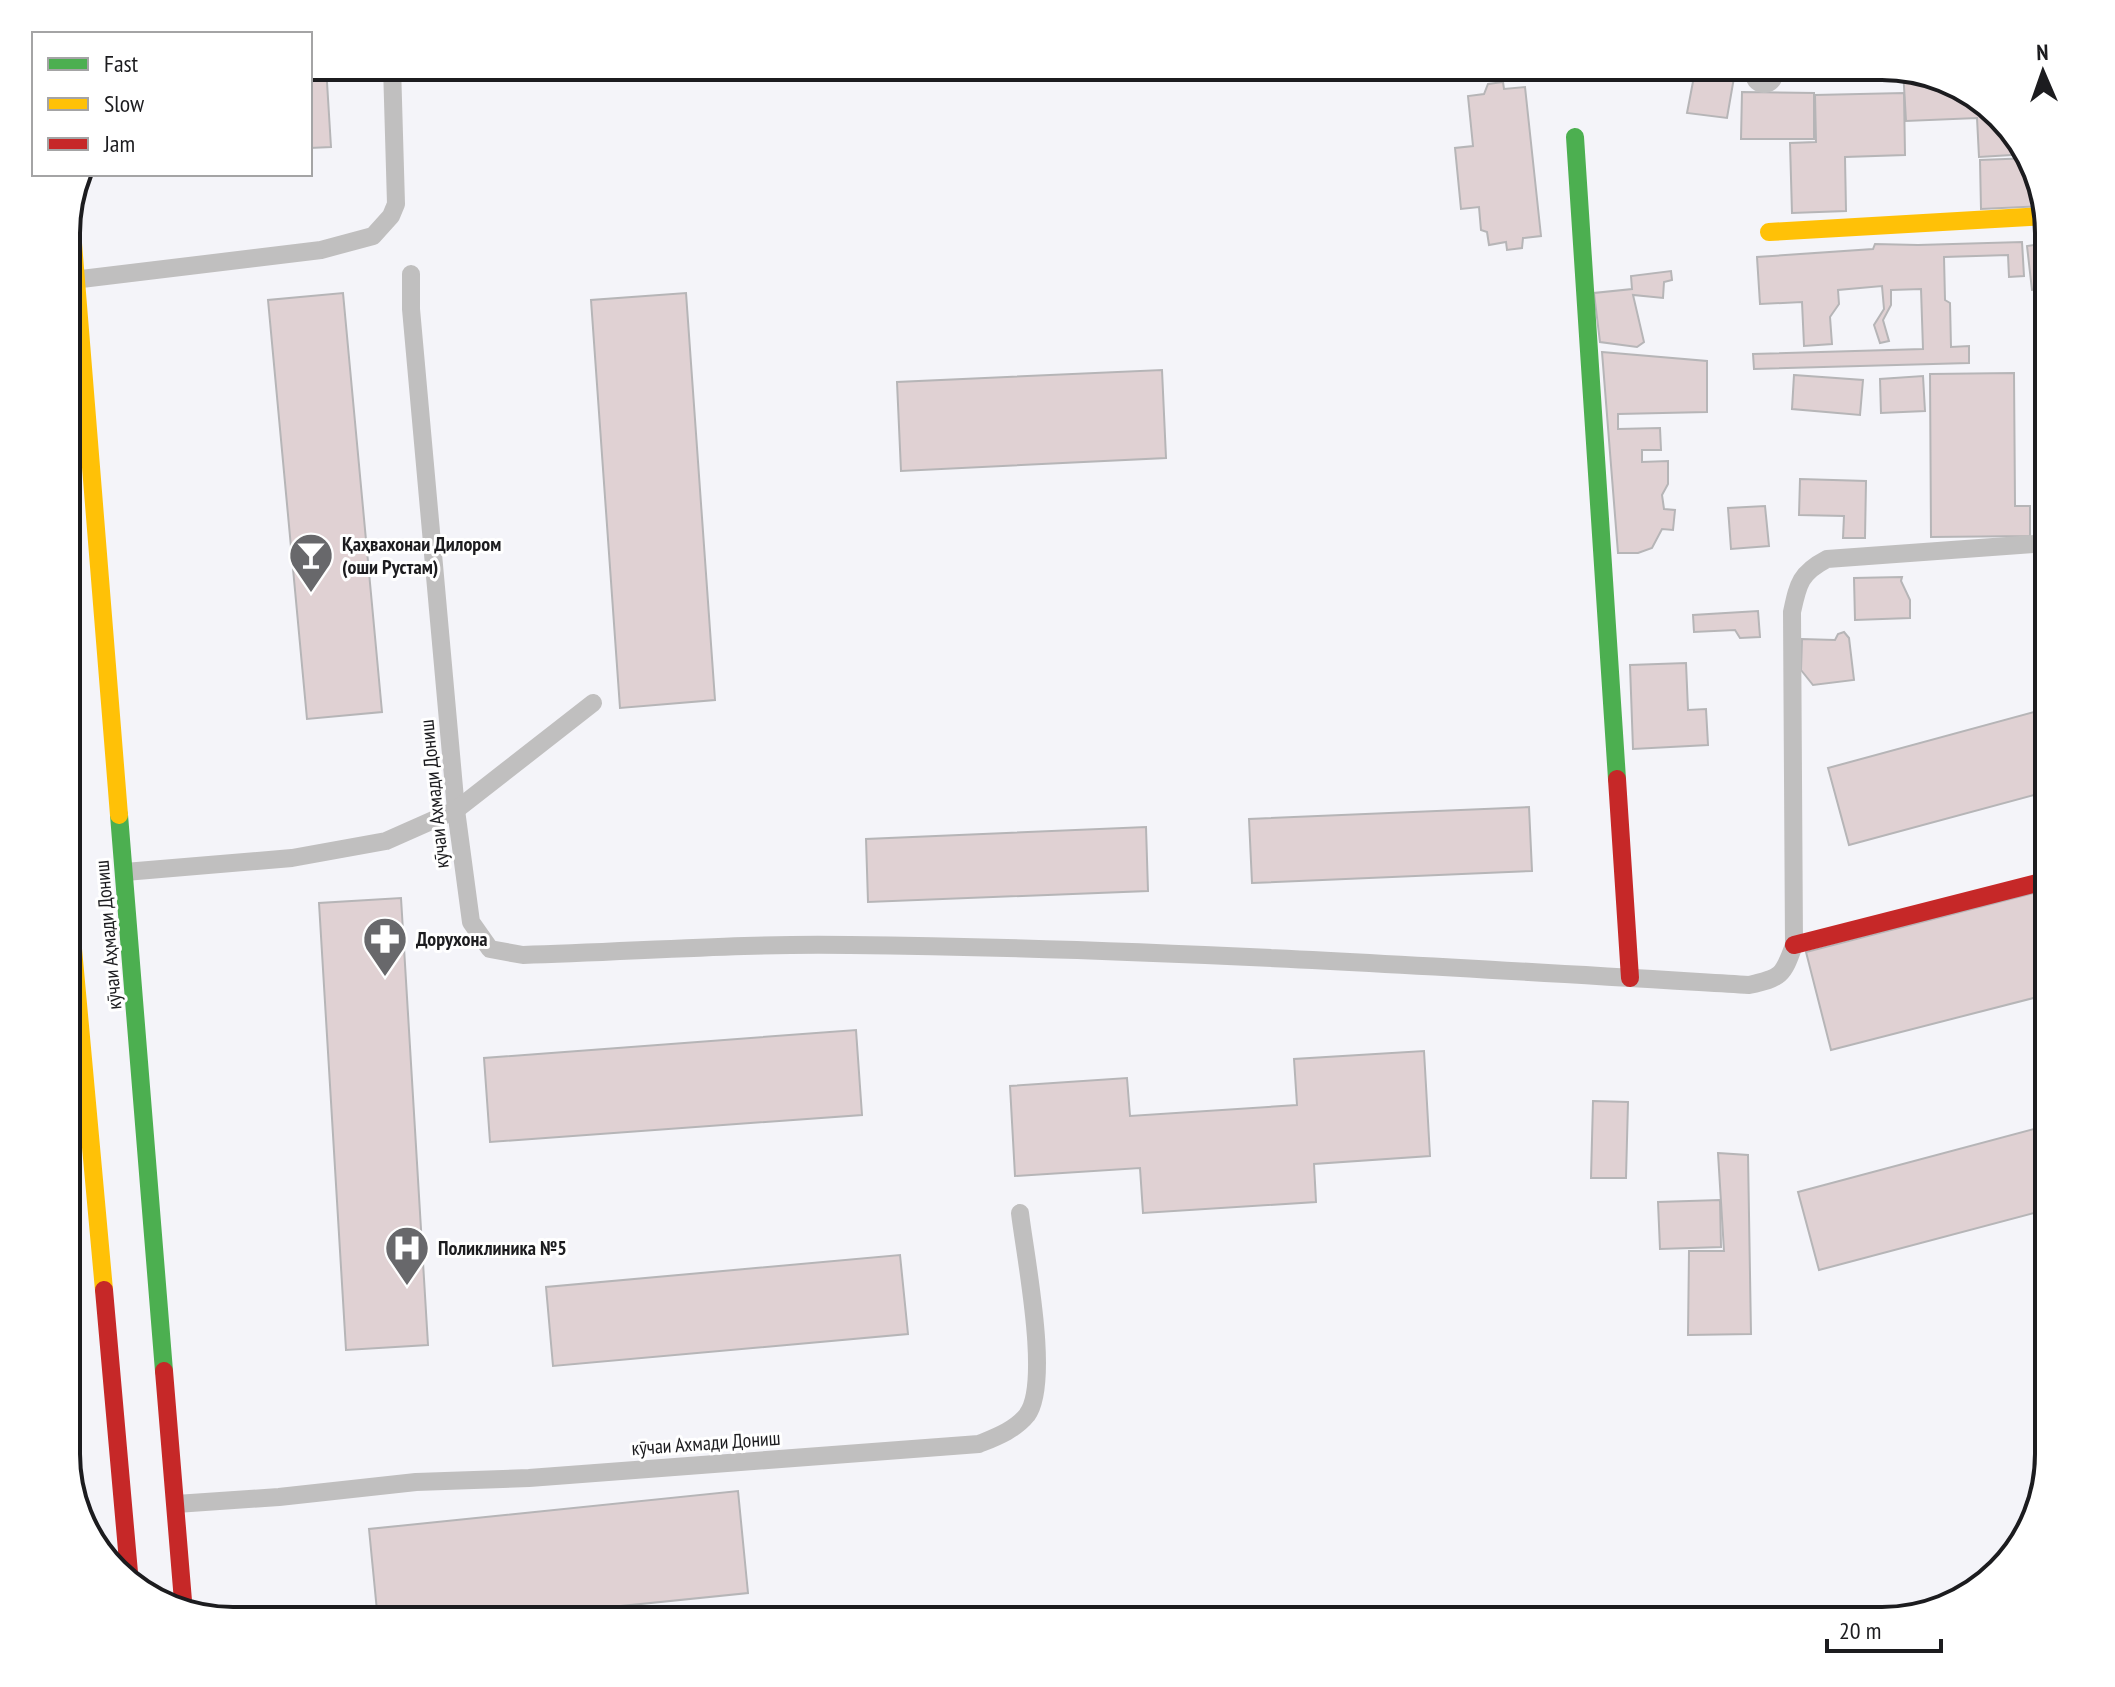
<svg xmlns="http://www.w3.org/2000/svg" width="2115" height="1687" font-family="'PT Sans Narrow',sans-serif">
	<style>
		.building { fill: #e0d1d3; stroke: #b6b5b7; stroke-width: 2 }
		.lines { fill: none; stroke-linecap: round; stroke-linejoin: round }
		.lane { stroke: #c0bfbf; stroke-width: 18 }
		.street { stroke: #c0bfbf; stroke-width: 38 }
		.fast { stroke: #4caf50; stroke-width: 18 }
		.slow { stroke: #ffc107; stroke-width: 18 }
		.jam { stroke: #c62828; stroke-width: 18 }
		.labels { text-anchor: middle; stroke-width: 6; stroke-linejoin: round; paint-order: stroke }
		.poi-label { font-size: 20px; font-weight: bold; fill: #1c1c1f; stroke: #fff; text-anchor: start }
		.street-label { font-size: 20px; fill: #1c1c1f; stroke: #fff }
		.rim { fill: none; stroke: #1c1c1f; stroke-width: 4 }
	</style>
	<rect width="100%" height="100%" fill="#f4f4f9"/>
	<g class="building">
		<polygon points="310,66 326,66 331,147 310,148"/>
		<polygon points="1696,66 1736,66 1727,118 1687,113"/>
		<polygon points="1903,69 1936,75 1992,107 2028,154 1979,157 1977,118 1906,121"/>
		<polygon points="1503,82 1504,89 1525,87 1541,236 1523,238 1522,248 1507,250 1506,242 1489,245 1487,232 1481,230 1479,207 1461,209 1455,148 1473,146 1468,96 1484,94 1488,84"/>
		<polygon points="1742,92 1814,93 1814,139 1741,139"/>
		<polygon points="1904,93 1905,155 1845,157 1846,211 1792,213 1790,143 1816,142 1815,95"/>
		<polygon points="2031,158 2043,206 1981,209 1980,160"/>
		<polygon points="2022,242 2024,276 2009,277 2008,255 1944,257 1945,300 1950,303 1951,347 1969,346 1969,363 1754,369 1753,354 1923,349 1921,289 1891,290 1891,305 1883,320 1889,341 1880,343 1874,325 1884,309 1882,286 1838,290 1839,304 1830,317 1832,344 1804,346 1802,302 1760,304 1757,257 1873,249 1875,244 1918,245"/>
		<polygon points="2049,243 2049,288 2032,290 2027,246"/>
		<polygon points="1671,271 1672,280 1664,282 1663,298 1633,295 1644,342 1637,347 1600,342 1594,293 1632,289 1631,276"/>
		<polygon points="343,293 382,712 307,719 268,300"/>
		<polygon points="686,293 715,700 620,708 591,300"/>
		<polygon points="1602,352 1707,361 1707,412 1618,414 1618,429 1660,428 1661,450 1642,450 1642,462 1668,461 1668,484 1662,495 1664,509 1675,510 1673,530 1662,529 1652,548 1638,553 1618,553"/>
		<polygon points="1162,370 1166,458 901,471 897,382"/>
		<polygon points="2014,373 2015,506 2030,506 2030,536 1931,537 1930,374"/>
		<polygon points="2044,373 2049,373 2049,426 2045,426"/>
		<polygon points="1794,375 1863,380 1860,415 1792,409"/>
		<polygon points="1923,376 1925,411 1881,413 1880,379"/>
		<polygon points="1800,479 1866,481 1865,538 1843,538 1844,516 1799,515"/>
		<polygon points="1765,506 1769,546 1731,549 1728,508"/>
		<polygon points="1902,577 1901,581 1910,600 1910,618 1855,620 1854,578"/>
		<polygon points="1758,611 1760,637 1740,638 1735,630 1694,632 1693,615"/>
		<polygon points="1844,632 1849,638 1854,680 1813,685 1801,670 1802,639 1835,640 1838,634"/>
		<polygon points="1686,663 1688,710 1706,709 1708,745 1633,749 1630,665"/>
		<polygon points="2049,708 2049,791 1849,845 1828,768"/>
		<polygon points="1529,807 1532,871 1252,883 1249,819"/>
		<polygon points="1146,827 1148,891 868,902 866,839"/>
		<polygon points="2049,889 2049,994 1831,1050 1806,952"/>
		<polygon points="401,898 428,1345 346,1350 319,903"/>
		<polygon points="856,1030 862,1115 490,1142 484,1058"/>
		<polygon points="1424,1051 1430,1156 1314,1164 1316,1202 1143,1213 1140,1168 1015,1176 1010,1086 1127,1078 1130,1116 1297,1105 1294,1059"/>
		<polygon points="1593,1101 1628,1102 1626,1178 1591,1178"/>
		<polygon points="2049,1125 2049,1209 1819,1270 1798,1192"/>
		<polygon points="1718,1153 1748,1155 1751,1334 1688,1335 1689,1251 1724,1251"/>
		<polygon points="1720,1200 1721,1247 1660,1249 1658,1202"/>
		<polygon points="900,1255 908,1334 553,1366 546,1287"/>
		<polygon points="738,1491 748,1593 602,1608 603,1621 378,1621 369,1529"/>
	</g>
	<g class="lines">
		<g class="lane">
			<path d="M 411,274 L 411,309 L 456,810 L 471,922 L 490,949 L 523,955 C 632,952 741,943 850,945 C 1150,948 1450,967 1749,985 C 1781,978 1783,976 1794,945 L 1792,612 C 1798,584 1800,573 1827,559 L 2049,543"/>
			<polyline points="73,280 321,250 373,236 391,216 396,204 392,66"/>
			<polyline points="125,872 292,858 386,841 456,810 593,703"/>
			<path d="M 176,1504 L 279,1497 L 416,1482 L 529,1478 L 979,1444 C 996,1437 1015,1430 1027,1415 C 1051,1383 1025,1256 1020,1213"/>
		</g>
		<polyline class="street" points="1764,74 1765,66"/>
		<g class="fast">
			<polyline points="1575,137 1617,779"/>
			<polyline points="119,815 164,1371"/>
		</g>
		<g class="slow">
			<polyline points="70,206 119,815"/>
			<polyline points="1769,232 2045,216"/>
			<polyline points="66,872 104,1290"/>
		</g>
		<g class="jam">
			<polyline points="1617,779 1630,978"/>
			<polyline points="1794,945 2049,880"/>
			<polyline points="104,1290 130,1584"/>
			<polyline points="164,1371 184,1613"/>
		</g>
	</g>
	<defs>
		<g id="bar-pin" transform="scale(2.3)"><path d="M0 17L-7.5 6A9.5 9.5 0 1 1 7.5 6Z" fill="#68686b" stroke="#fff"/><path d="M-6-5H6L.8 .8V4.5H3.5V6h-7V4.5H-.8V.8Z" fill="#fff"/></g>
		<g id="pharmacy-pin" transform="scale(2.3)"><path d="M0 17L-7.5 6A9.5 9.5 0 1 1 7.5 6Z" fill="#68686b" stroke="#fff"/><path d="M-2-6h4v4h4v4h-4v4h-4v-4h-4v-4h4Z" fill="#fff"/></g>
		<g id="hospital-pin" transform="scale(2.3)"><path d="M0 17L-7.5 6A9.5 9.5 0 1 1 7.5 6Z" fill="#68686b" stroke="#fff"/><path d="M-5-5h3v3.5h4V-5h3V5h-3V1.5h-4V5h-3Z" fill="#fff"/></g>
	</defs>
	<g fill-rule="evenodd">
		<use href="#bar-pin" x="311" y="555"/>
		<use href="#pharmacy-pin" x="385" y="939"/>
		<use href="#hospital-pin" x="407" y="1248"/>
	</g>
	<g class="labels">
		<g class="poi-label">
			<text x="342" y="551">Қаҳвахонаи Дилором<tspan x="342" dy="23">(оши Рустам)</tspan></text>
			<text x="416" y="946">Дорухона</text>
			<text x="438" y="1255">Поликлиника №5</text>
		</g>
		<g class="street-label">
			<text transform="translate(434 794) rotate(-96)" y="7">кӯчаи Ахмади Дониш</text>
			<text transform="translate(108 935) rotate(-95)" y="7">кӯчаи Аҳмади Дониш</text>
			<text transform="translate(706 1443) rotate(-4)" y="7">кӯчаи Ахмади Дониш</text>
		</g>
	</g>
	<path d="M0 0H2115V1687H0ZM233 80H1882A153 153 0 0 1 2035 233V1454A153 153 0 0 1 1882 1607H233A153 153 0 0 1 80 1454V233A153 153 0 0 1 233 80Z" fill="#fff" fill-rule="evenodd"/>
	<path class="rim" d="M233 80H1882A153 153 0 0 1 2035 233V1454A153 153 0 0 1 1882 1607H233A153 153 0 0 1 80 1454V233A153 153 0 0 1 233 80Z"/>
	<rect x="32" y="32" width="280" height="144" fill="#ffffff" stroke="#a4a4a5" stroke-width="2"/>
	<rect x="48" y="58" width="40" height="12" fill="#4caf50" stroke="#a4a4a5" stroke-width="2"/>
	<text x="104" y="72" font-size="24" fill="#1c1c1f">Fast</text>
	<rect x="48" y="98" width="40" height="12" fill="#ffc107" stroke="#a4a4a5" stroke-width="2"/>
	<text x="104" y="112" font-size="24" fill="#1c1c1f">Slow</text>
	<rect x="48" y="138" width="40" height="12" fill="#c62828" stroke="#a4a4a5" stroke-width="2"/>
	<text x="104" y="152" font-size="24" fill="#1c1c1f">Jam</text>
	<g transform="translate(2043 72) rotate(358)" stroke="#ffffff" stroke-width="6" paint-order="stroke">
	<path d="M0-6L14 30L0 20L-14 30Z" fill="#1c1c1f"/>
	<text y="-12" font-size="22" font-weight="bold" text-anchor="middle" fill="#1c1c1f">N</text>
	</g>
	<path d="M1827 1639v12h114v-12" fill="none" stroke="#1c1c1f" stroke-width="4"/>
	<text x="1839" y="1639" font-size="24" fill="#1c1c1f" stroke="#ffffff" stroke-width="6" paint-order="stroke">20 m</text>
</svg>
